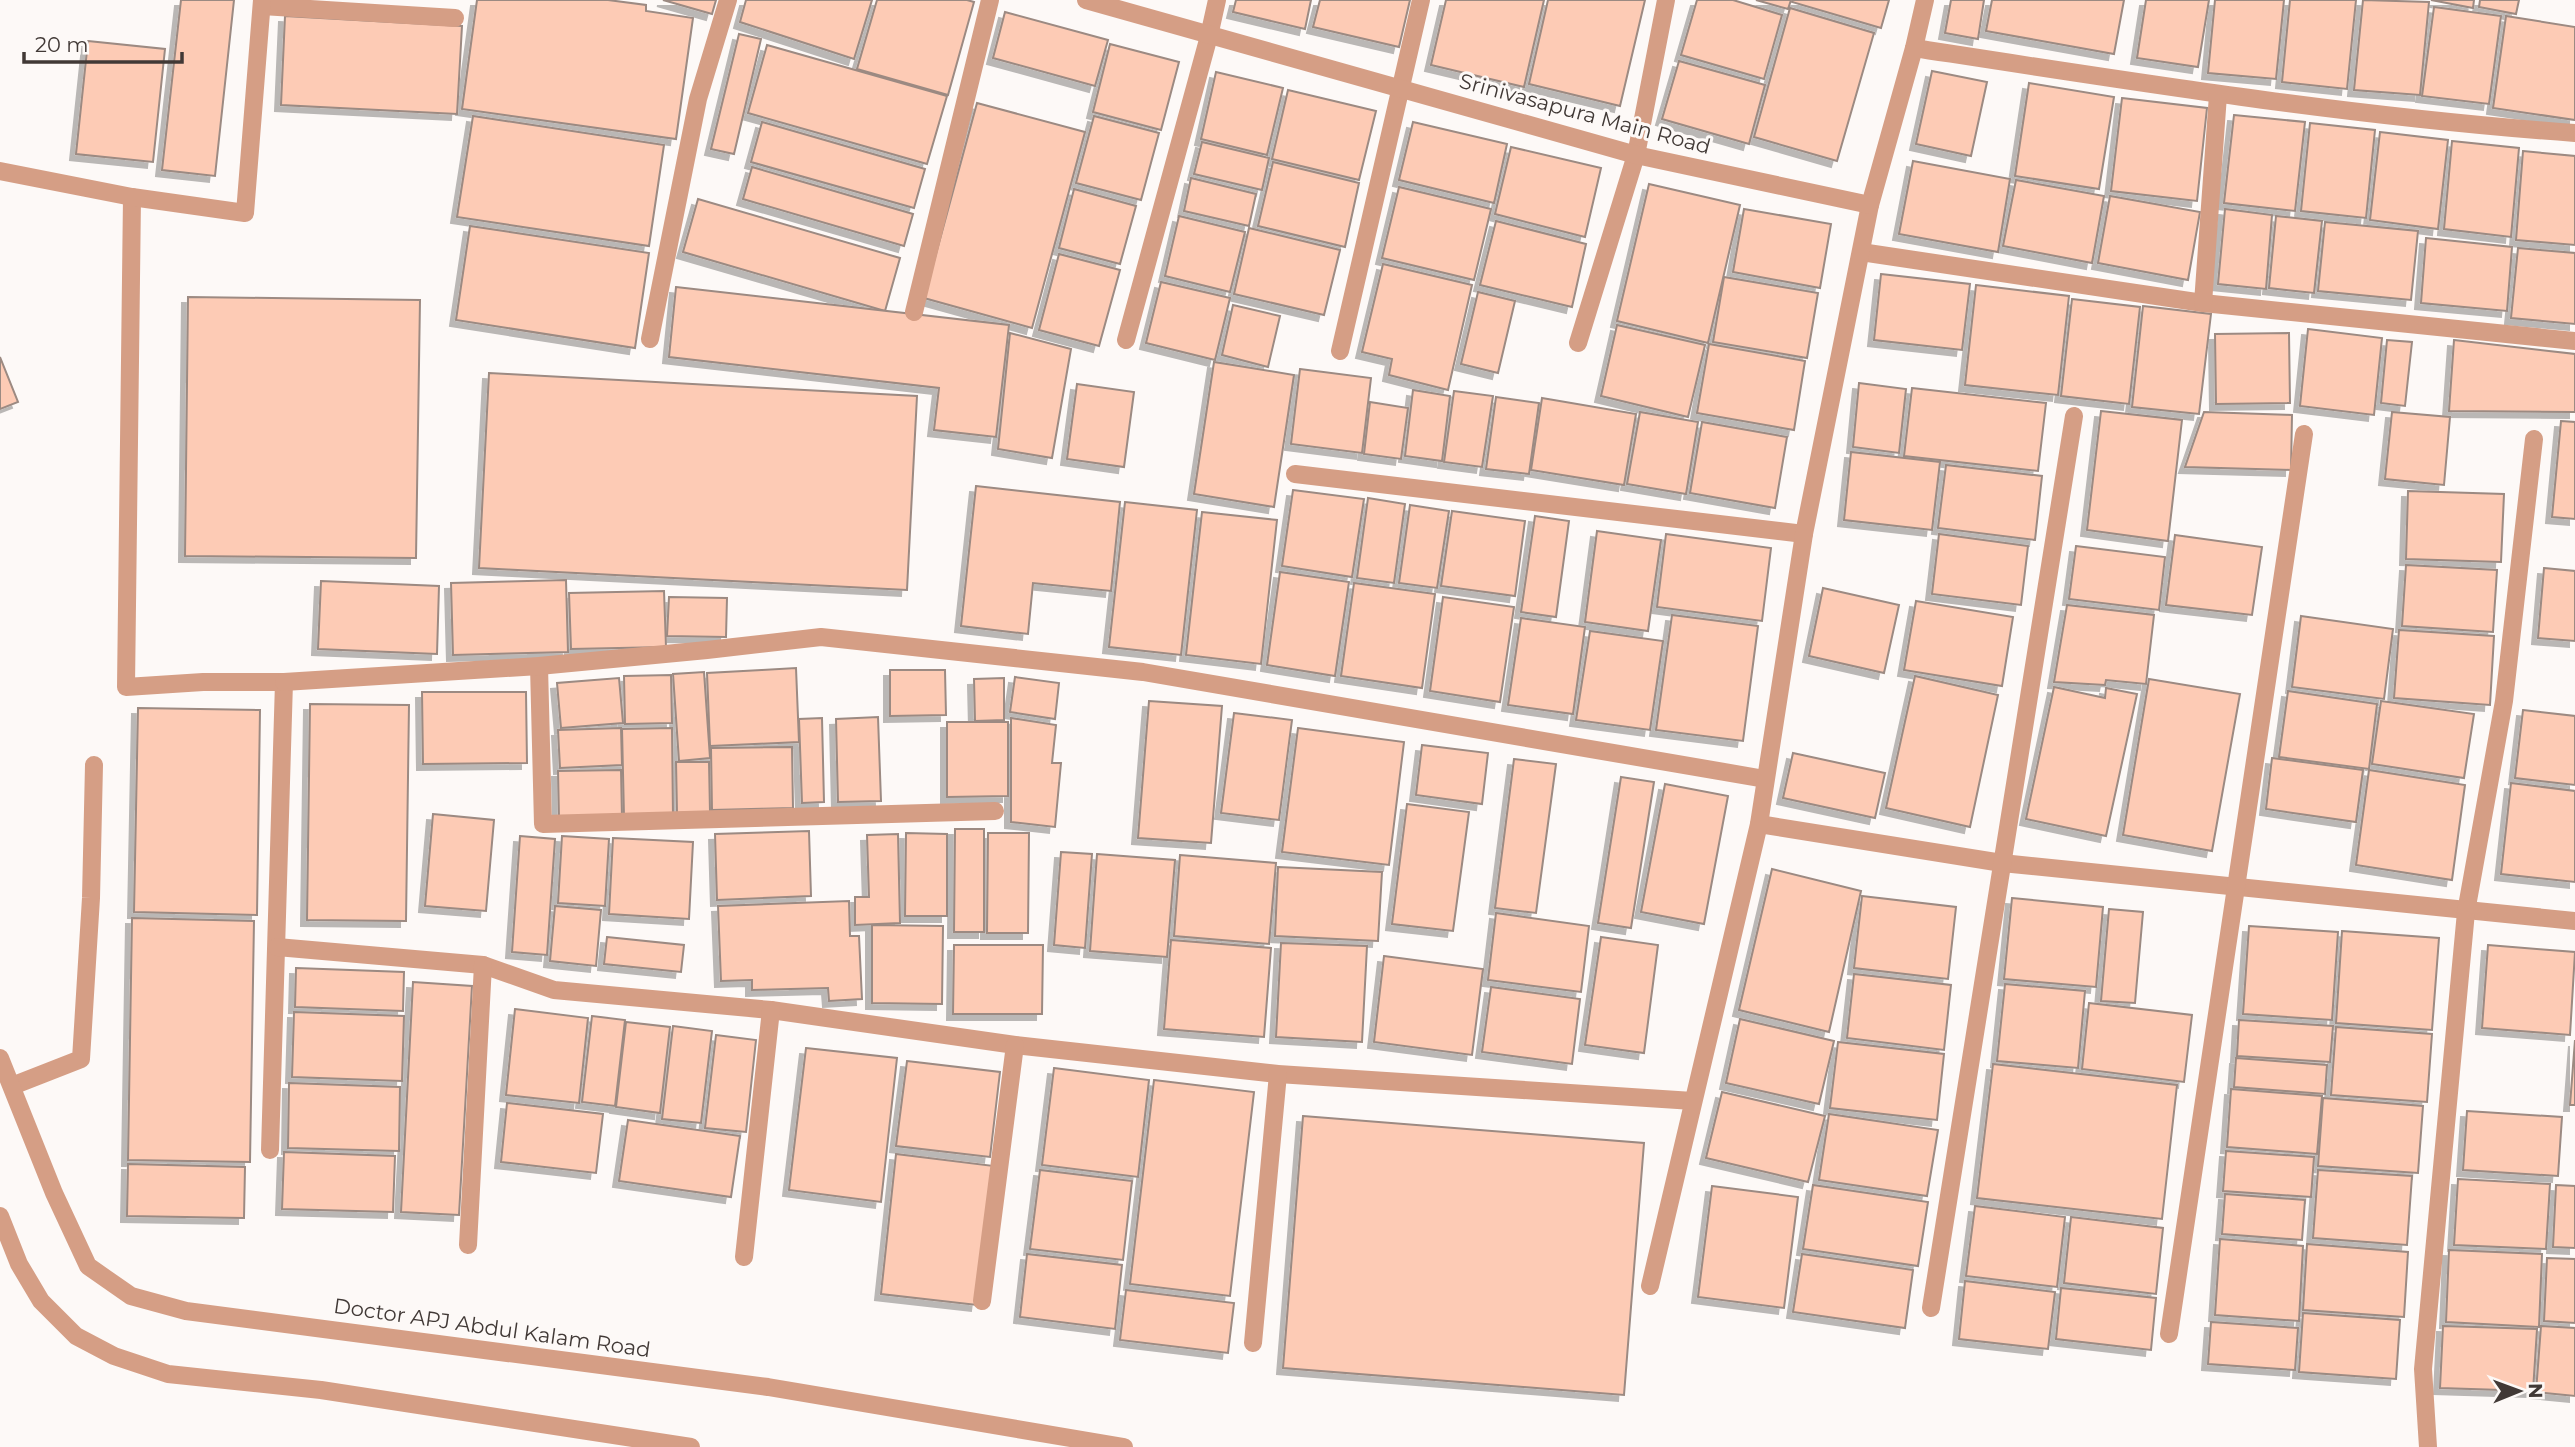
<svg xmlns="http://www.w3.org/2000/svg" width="2575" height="1447" font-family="Montserrat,sans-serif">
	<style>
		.building { fill: #fdcbb5; stroke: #9c8a82; stroke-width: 2; filter: url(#shadow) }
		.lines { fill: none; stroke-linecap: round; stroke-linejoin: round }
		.service { stroke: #d59e85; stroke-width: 18 }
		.minor { stroke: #d59e85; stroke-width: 18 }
		.tertiary { stroke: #d59e85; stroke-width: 18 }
		.labels { text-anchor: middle; stroke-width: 6; stroke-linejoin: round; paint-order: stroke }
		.street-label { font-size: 21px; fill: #413936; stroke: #fdf9f7 }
	</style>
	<defs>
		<filter id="shadow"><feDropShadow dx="-6" dy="6" stdDeviation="0" flood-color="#0004"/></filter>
	</defs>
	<rect width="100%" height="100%" fill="#fdf9f7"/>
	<g class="building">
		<polygon points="181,0 234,0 215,176 162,170"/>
		<polygon points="477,0 608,0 646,5 646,11 693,18 676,139 462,109"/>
		<polygon points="663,0 716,0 712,14"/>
		<polygon points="746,0 872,0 854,59 740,22"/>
		<polygon points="877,0 967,0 974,2 948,95 857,69"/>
		<polygon points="1236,0 1311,0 1305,29 1233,12"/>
		<polygon points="1320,0 1410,0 1399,47 1313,27"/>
		<polygon points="1446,0 1544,0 1524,87 1431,65"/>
		<polygon points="1548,0 1645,0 1620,106 1529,84"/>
		<polygon points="1697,0 1733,0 1782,15 1764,79 1681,55"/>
		<polygon points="1756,0 1791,0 1788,9"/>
		<polygon points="1793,0 1889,0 1881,28 1792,2"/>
		<polygon points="1951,0 1984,0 1978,39 1945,33"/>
		<polygon points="1992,0 2124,0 2114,54 1986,31"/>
		<polygon points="2146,0 2209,0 2198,67 2137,58"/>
		<polygon points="2215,0 2284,0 2276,79 2208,73"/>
		<polygon points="2290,0 2356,0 2347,89 2282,82"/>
		<polygon points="2363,0 2429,2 2420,95 2354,90"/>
		<polygon points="2431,0 2474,0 2473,8"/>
		<polygon points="2480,0 2519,0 2516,14 2479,7"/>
		<polygon points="2434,7 2501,16 2489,104 2422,96"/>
		<polygon points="1790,8 1874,33 1837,161 1754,137"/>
		<polygon points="1005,12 1108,40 1095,86 993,58"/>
		<polygon points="285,16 462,26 457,114 281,105"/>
		<polygon points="2506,16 2575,27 2575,120 2493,108"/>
		<polygon points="739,34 761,39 734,154 711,149"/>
		<polygon points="88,41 165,49 153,162 76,154"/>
		<polygon points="1110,44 1179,62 1161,130 1093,112"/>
		<polygon points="767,45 947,96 927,164 748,113"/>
		<polygon points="1679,61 1765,85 1749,144 1662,119"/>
		<polygon points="1932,71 1987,82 1971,156 1916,144"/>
		<polygon points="1216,72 1283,88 1267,155 1201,139"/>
		<polygon points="2029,83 2114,97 2099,189 2015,176"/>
		<polygon points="1288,90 1376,111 1359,180 1272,159"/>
		<polygon points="2122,98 2207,108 2197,201 2111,191"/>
		<polygon points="977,103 1085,132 1032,328 924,298"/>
		<polygon points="2234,115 2305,122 2295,211 2224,203"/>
		<polygon points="473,116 664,145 649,246 457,217"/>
		<polygon points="1094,116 1159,133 1141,200 1076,183"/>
		<polygon points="762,122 925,169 914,208 751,162"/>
		<polygon points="1413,122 1507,144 1494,203 1399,180"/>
		<polygon points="2310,123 2375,130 2366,218 2301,211"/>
		<polygon points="2380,132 2448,140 2438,229 2370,220"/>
		<polygon points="2452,141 2519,148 2511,237 2444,229"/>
		<polygon points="1202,142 1269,158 1262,190 1194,174"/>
		<polygon points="1511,147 1601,168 1585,237 1495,214"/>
		<polygon points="2523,151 2575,156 2575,245 2516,240"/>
		<polygon points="1913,161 2010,179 1998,252 1899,234"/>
		<polygon points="1273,162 1359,183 1345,247 1258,226"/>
		<polygon points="752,167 913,214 904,246 743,199"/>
		<polygon points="1191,178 1256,194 1249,226 1184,211"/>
		<polygon points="2016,180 2104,196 2092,263 2003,246"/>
		<polygon points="1649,184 1740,205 1708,343 1617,321"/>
		<polygon points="1399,187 1491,209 1474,280 1382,258"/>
		<polygon points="1074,189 1136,206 1120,264 1059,248"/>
		<polygon points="2110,196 2200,212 2188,280 2098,263"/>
		<polygon points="698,199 900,258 885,311 683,252"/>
		<polygon points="1744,209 1831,224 1820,288 1733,272"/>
		<polygon points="2225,209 2272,215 2266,289 2218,284"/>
		<polygon points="1179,216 1245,232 1230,292 1165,276"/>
		<polygon points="2276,216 2322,221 2314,293 2269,288"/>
		<polygon points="1496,221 1586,244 1572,307 1480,285"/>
		<polygon points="2325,222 2418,231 2411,300 2318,291"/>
		<polygon points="470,226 649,253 635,348 456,320"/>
		<polygon points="1249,228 1340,250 1324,315 1234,294"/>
		<polygon points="2426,238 2512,247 2507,311 2421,303"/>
		<polygon points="2518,248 2575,253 2575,324 2511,318"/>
		<polygon points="1059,254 1120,270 1099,346 1039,330"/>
		<polygon points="1383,264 1472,285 1448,390 1389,375 1392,359 1362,352"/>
		<polygon points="1881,274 1970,284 1962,350 1874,340"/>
		<polygon points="1724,277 1818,293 1807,358 1713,342"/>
		<polygon points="1161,282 1230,298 1215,360 1146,343"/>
		<polygon points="1976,285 2069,296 2058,395 1965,385"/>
		<polygon points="676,287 1009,325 996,437 934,430 939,388 669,357"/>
		<polygon points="1478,292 1515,301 1498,373 1461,364"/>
		<polygon points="188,297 420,300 416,558 185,556"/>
		<polygon points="2072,299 2140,307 2129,404 2061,396"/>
		<polygon points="1233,305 1280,316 1268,367 1222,355"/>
		<polygon points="2143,306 2211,314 2199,414 2132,407"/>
		<polygon points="1617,325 1705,345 1688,417 1601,396"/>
		<polygon points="2308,329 2382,338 2374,415 2300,406"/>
		<polygon points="1010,333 1071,349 1052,458 998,449"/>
		<polygon points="2289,333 2290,403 2216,404 2215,334"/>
		<polygon points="2387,340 2412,342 2405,406 2381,403"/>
		<polygon points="2454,340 2575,354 2575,412 2449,411"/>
		<polygon points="1709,344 1805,361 1794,430 1697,413"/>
		<polygon points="0,357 18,402 0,409"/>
		<polygon points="1214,362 1294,375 1274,507 1194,494"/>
		<polygon points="1300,369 1371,378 1362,453 1291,444"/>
		<polygon points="489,373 917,396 907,590 479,568"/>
		<polygon points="1859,383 1906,389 1899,453 1853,447"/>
		<polygon points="1077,384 1134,392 1124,467 1067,459"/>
		<polygon points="1912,388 2046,403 2038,471 1904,456"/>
		<polygon points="1413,390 1450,396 1442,461 1405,456"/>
		<polygon points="1454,391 1493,396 1482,467 1444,462"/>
		<polygon points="1496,397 1539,403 1529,474 1486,469"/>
		<polygon points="1542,398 1636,414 1624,485 1531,470"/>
		<polygon points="1370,402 1408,408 1401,459 1364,454"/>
		<polygon points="2101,411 2182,420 2168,541 2087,530"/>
		<polygon points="1640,412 1698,422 1686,494 1627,484"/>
		<polygon points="2204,412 2292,415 2291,470 2185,467"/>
		<polygon points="2392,412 2450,417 2444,485 2385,479"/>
		<polygon points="2561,421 2575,422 2575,519 2552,517"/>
		<polygon points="1702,422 1787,437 1775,508 1690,493"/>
		<polygon points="1851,452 1940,462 1932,530 1844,520"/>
		<polygon points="1946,465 2042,476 2035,540 1938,528"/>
		<polygon points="976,486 1120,502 1111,591 1033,583 1028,634 961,626"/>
		<polygon points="1293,490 1364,499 1352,577 1282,566"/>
		<polygon points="2408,491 2504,494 2501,562 2406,559"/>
		<polygon points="1368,498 1405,504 1394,583 1357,578"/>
		<polygon points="1125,502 1197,510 1181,655 1109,647"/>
		<polygon points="1410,505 1449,511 1437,588 1399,583"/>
		<polygon points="1452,511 1525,521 1515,596 1441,586"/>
		<polygon points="1202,512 1277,520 1261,664 1186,655"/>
		<polygon points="1535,516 1569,521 1556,617 1521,612"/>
		<polygon points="1597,531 1661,540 1648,631 1585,622"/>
		<polygon points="1666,534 1771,548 1762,621 1657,607"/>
		<polygon points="1939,534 2028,546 2021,605 1932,594"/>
		<polygon points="2175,535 2262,547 2252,615 2166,605"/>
		<polygon points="2076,546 2165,557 2159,610 2069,599"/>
		<polygon points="2406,565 2497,570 2493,632 2402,626"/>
		<polygon points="2544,568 2575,571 2575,641 2538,638"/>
		<polygon points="1280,572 1349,582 1335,676 1267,665"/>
		<polygon points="566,580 568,652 453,655 451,583"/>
		<polygon points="321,581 439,586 437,654 318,649"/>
		<polygon points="1354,583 1435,594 1422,688 1341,676"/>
		<polygon points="1823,588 1899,605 1884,673 1809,656"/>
		<polygon points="664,591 666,647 571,649 569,593"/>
		<polygon points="669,597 727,598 726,637 667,636"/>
		<polygon points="1443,597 1514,607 1500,702 1430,691"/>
		<polygon points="1916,601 2013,617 2002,686 1904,670"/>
		<polygon points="2067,605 2154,615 2146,684 2106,680 2105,685 2054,682"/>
		<polygon points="1672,615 1758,626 1743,741 1656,730"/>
		<polygon points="2301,616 2393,629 2384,699 2292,687"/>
		<polygon points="1521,618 1585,627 1573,714 1508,705"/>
		<polygon points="2399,630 2494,636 2490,705 2394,698"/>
		<polygon points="1590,631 1663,641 1650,730 1576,720"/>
		<polygon points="796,668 799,742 710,746 707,673"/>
		<polygon points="890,670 945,670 946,715 890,716"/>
		<polygon points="704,672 710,758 679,761 673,674"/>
		<polygon points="671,675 672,723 625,724 624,676"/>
		<polygon points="1915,676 1998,695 1970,827 1886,808"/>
		<polygon points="1015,677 1059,683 1055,719 1010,712"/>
		<polygon points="619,678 623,723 561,728 557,683"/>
		<polygon points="1004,678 1004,720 975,721 974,679"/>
		<polygon points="2149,679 2240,694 2212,851 2123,835"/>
		<polygon points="2054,687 2105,698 2106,688 2137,694 2106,836 2026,819"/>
		<polygon points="2288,691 2377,704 2369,769 2279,757"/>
		<polygon points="422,692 526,692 527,763 423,764"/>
		<polygon points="1149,701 1222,706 1211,843 1138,838"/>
		<polygon points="2381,701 2474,714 2464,778 2372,764"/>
		<polygon points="310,704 409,705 406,921 307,920"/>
		<polygon points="138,708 260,710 257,915 134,912"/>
		<polygon points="2523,710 2575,716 2575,785 2515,778"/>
		<polygon points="1234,713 1292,720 1279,820 1221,813"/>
		<polygon points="878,717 881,801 838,802 836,719"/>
		<polygon points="822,718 824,802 802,803 799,719"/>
		<polygon points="1011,718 1056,725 1052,763 1061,763 1055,827 1011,822"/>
		<polygon points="947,722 1008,722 1008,796 947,797"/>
		<polygon points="621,728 622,765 560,768 558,730"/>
		<polygon points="672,728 673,816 624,817 622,729"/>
		<polygon points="1298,728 1404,742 1389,865 1282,852"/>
		<polygon points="1422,745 1488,753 1482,804 1416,795"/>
		<polygon points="792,747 793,808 712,810 711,748"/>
		<polygon points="1793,753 1885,773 1875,818 1783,798"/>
		<polygon points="2272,758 2363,770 2356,822 2266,809"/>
		<polygon points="1514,759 1556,764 1536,913 1495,908"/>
		<polygon points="676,762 709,762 710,812 677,813"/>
		<polygon points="621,770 622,817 559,818 558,771"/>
		<polygon points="2369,770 2465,785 2452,880 2356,865"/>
		<polygon points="1621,777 1654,782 1631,928 1598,923"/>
		<polygon points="2511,783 2575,791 2575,882 2501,874"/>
		<polygon points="1665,784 1728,796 1704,924 1641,912"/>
		<polygon points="1407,804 1469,812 1453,931 1392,924"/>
		<polygon points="433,814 494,820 486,911 425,906"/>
		<polygon points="955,829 984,829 984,932 954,932"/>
		<polygon points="809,831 811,896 717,900 715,834"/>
		<polygon points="906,833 947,834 947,916 905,916"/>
		<polygon points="988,833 1029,833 1028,933 987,933"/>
		<polygon points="898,834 900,923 855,925 855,897 869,897 867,835"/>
		<polygon points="520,836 555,839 547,955 512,952"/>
		<polygon points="562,836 609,839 605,906 558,903"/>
		<polygon points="613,838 693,842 689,919 609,914"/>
		<polygon points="1061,852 1092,854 1085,948 1054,945"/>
		<polygon points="1097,854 1175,860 1167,957 1090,951"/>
		<polygon points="1180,855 1276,863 1269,944 1174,936"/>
		<polygon points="1278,867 1382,872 1378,941 1275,936"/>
		<polygon points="1772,869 1861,891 1829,1032 1739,1010"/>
		<polygon points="1862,896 1956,907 1948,979 1854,968"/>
		<polygon points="2012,898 2103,907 2096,987 2004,979"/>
		<polygon points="849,901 850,936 859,936 862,999 829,1001 828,988 752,990 752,980 721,981 718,906"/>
		<polygon points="555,906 601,910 596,966 550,961"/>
		<polygon points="2109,909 2143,912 2135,1003 2101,1001"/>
		<polygon points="1496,913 1589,926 1581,992 1488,980"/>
		<polygon points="132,918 254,921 250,1162 128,1160"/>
		<polygon points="872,925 943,926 942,1004 872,1003"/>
		<polygon points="2249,926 2338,932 2332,1020 2243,1014"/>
		<polygon points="2342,931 2439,938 2432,1030 2336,1023"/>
		<polygon points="607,937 684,945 681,972 604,964"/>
		<polygon points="1601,937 1658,945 1644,1053 1585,1045"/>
		<polygon points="1171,940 1271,948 1264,1037 1164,1029"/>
		<polygon points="1281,943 1367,946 1362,1042 1276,1037"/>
		<polygon points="954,945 1043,945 1042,1014 953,1014"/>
		<polygon points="2488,945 2575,952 2570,1035 2482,1028"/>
		<polygon points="1384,956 1483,969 1472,1055 1374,1042"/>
		<polygon points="296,968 404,972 403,1011 295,1007"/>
		<polygon points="1854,974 1951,985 1944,1050 1847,1038"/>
		<polygon points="413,982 472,986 459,1215 401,1212"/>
		<polygon points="2005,984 2085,991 2078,1068 1997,1061"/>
		<polygon points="1491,987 1580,999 1572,1064 1482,1052"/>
		<polygon points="2089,1003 2192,1015 2184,1082 2082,1069"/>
		<polygon points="515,1009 588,1018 579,1103 506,1095"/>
		<polygon points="294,1012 404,1016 402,1081 292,1077"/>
		<polygon points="592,1016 625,1020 615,1106 582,1102"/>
		<polygon points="1740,1019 1834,1041 1819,1104 1726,1083"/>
		<polygon points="2239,1020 2333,1026 2330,1062 2237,1056"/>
		<polygon points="626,1022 670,1027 660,1113 616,1107"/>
		<polygon points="673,1026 712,1031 701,1123 662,1119"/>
		<polygon points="2336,1027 2432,1034 2427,1102 2331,1095"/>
		<polygon points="716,1035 756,1040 746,1132 705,1128"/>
		<polygon points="2575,1040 2575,1105 2570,1105"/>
		<polygon points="1838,1042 1944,1054 1937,1120 1830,1108"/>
		<polygon points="806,1048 897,1058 881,1202 789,1190"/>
		<polygon points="2236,1058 2327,1065 2325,1094 2234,1087"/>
		<polygon points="907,1061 1000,1072 990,1157 896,1146"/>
		<polygon points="1993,1064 2177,1085 2162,1219 1977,1198"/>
		<polygon points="1054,1068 1149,1080 1138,1177 1042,1165"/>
		<polygon points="1154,1080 1254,1092 1230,1296 1130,1284"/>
		<polygon points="289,1083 400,1087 399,1151 288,1148"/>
		<polygon points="2231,1089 2322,1096 2317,1154 2227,1147"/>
		<polygon points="1722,1092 1825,1116 1808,1182 1706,1158"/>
		<polygon points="2323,1098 2423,1106 2418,1173 2318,1166"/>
		<polygon points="507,1103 603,1114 596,1173 501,1162"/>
		<polygon points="2467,1111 2562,1117 2558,1176 2463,1170"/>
		<polygon points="1829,1114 1938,1130 1927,1196 1819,1180"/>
		<polygon points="1303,1116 1644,1143 1624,1395 1283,1368"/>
		<polygon points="628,1120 740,1136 731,1197 619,1181"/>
		<polygon points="2226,1151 2314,1157 2311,1197 2223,1191"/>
		<polygon points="284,1152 395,1156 393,1212 282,1209"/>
		<polygon points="896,1154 994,1166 977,1305 881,1294"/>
		<polygon points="128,1164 245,1167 244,1218 127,1216"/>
		<polygon points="1040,1170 1132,1181 1123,1260 1030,1249"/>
		<polygon points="2318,1170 2412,1176 2407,1245 2313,1238"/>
		<polygon points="2458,1179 2550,1184 2546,1249 2454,1245"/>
		<polygon points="1813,1185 1928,1202 1918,1266 1803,1249"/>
		<polygon points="2556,1185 2575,1186 2575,1248 2553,1247"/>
		<polygon points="1712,1186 1798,1197 1784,1308 1698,1297"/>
		<polygon points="2225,1194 2305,1200 2302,1240 2222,1234"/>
		<polygon points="1975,1206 2065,1217 2057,1287 1966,1276"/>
		<polygon points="2071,1217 2163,1228 2156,1294 2064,1283"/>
		<polygon points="2220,1239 2303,1246 2299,1321 2215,1315"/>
		<polygon points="2307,1244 2408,1252 2404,1317 2303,1310"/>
		<polygon points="2449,1250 2542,1254 2539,1327 2446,1322"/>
		<polygon points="1027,1254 1122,1265 1115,1329 1020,1317"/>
		<polygon points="1802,1254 1913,1270 1905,1328 1793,1312"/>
		<polygon points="2547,1258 2575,1259 2575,1323 2544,1321"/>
		<polygon points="1965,1281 2055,1292 2048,1349 1959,1339"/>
		<polygon points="2061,1288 2156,1298 2151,1350 2056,1339"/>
		<polygon points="1126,1290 1234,1303 1228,1353 1120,1340"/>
		<polygon points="2303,1313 2400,1320 2396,1379 2299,1372"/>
		<polygon points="2211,1322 2298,1328 2295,1370 2208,1364"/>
		<polygon points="2443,1326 2537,1329 2533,1391 2440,1388"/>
		<polygon points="2541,1326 2575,1328 2575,1396 2536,1392"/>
	</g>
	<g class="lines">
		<polyline class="service" points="12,1086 81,1059 91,898 94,765"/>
		<g class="minor">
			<polyline points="262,6 455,18"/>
			<path d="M 1914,48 C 2134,82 2353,117 2575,133"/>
			<polyline points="132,197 126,687 203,682 284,682 270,1150"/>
			<polyline points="1861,252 2203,303 2575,341"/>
			<polyline points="2203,303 2218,95"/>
			<polyline points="914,312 990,0"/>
			<polyline points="650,339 698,99 728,0"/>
			<polyline points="1126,340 1209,36 1217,0"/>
			<polyline points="1578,343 1636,155 1666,0"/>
			<polyline points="1340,351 1421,0"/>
			<polyline points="1295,474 1804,534"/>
			<polyline points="539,666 543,824 995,811"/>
			<polyline points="284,682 539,666 707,650 821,637 1143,672 1765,779"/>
			<polyline points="1759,824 2002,863 2575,921"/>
			<polyline points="277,947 483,965 554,990 771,1010 1015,1045 1278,1074 1693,1101"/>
			<polyline points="468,1245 483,965"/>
			<polyline points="744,1257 771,1010"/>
			<polyline points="1650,1286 1759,824 1804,534 1870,205"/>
			<polyline points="982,1301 1015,1045"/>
			<polyline points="1931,1308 2074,416"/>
			<polyline points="2169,1334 2304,434"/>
			<polyline points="1253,1343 1278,1074"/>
			<polyline points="2428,1447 2423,1369 2466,912 2504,701 2534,439"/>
		</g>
		<g class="tertiary">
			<polyline points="1086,0 1636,155 1870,205 1914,48 1925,0"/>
			<polyline points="0,171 132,197 245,213 262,0"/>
			<polyline points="0,1058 54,1193 88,1266 131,1296 186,1311 768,1387 1124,1447"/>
			<polyline points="0,1216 19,1264 41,1301 76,1336 114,1356 168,1374 321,1390 691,1447"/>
		</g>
	</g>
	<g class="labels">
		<g class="street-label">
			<text transform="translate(1585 114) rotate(15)" y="7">Srinivasapura Main Road</text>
			<text transform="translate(492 1328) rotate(8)" y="7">Doctor APJ Abdul Kalam Road</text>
		</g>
	</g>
	<g transform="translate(2519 1391) rotate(89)" stroke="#fdf9f7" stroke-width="5" paint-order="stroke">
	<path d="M0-5L12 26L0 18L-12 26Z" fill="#413936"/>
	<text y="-10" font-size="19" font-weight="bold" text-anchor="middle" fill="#413936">N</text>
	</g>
	<path d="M24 52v10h158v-10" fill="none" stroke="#413936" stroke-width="3.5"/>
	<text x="35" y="52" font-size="21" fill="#413936" stroke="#fdf9f7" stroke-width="5" paint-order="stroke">20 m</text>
</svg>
